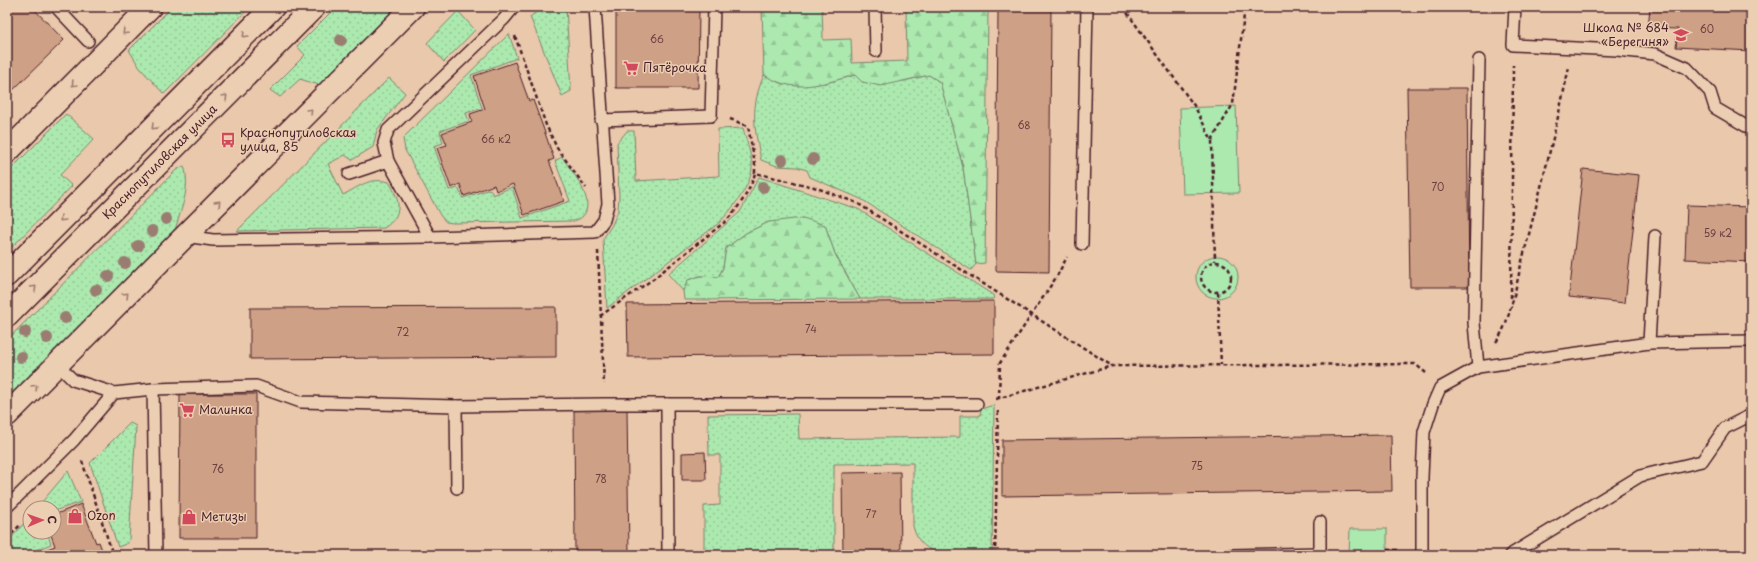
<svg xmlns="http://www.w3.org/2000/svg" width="1758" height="562" font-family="'Playpen Sans',sans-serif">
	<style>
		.grass { fill: url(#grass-dots); stroke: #7a846d }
		.forest { fill: url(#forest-firs); stroke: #7a846d }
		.green { fill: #abe9af; stroke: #7a846d }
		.building { fill: #cea085; stroke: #4a1f2b }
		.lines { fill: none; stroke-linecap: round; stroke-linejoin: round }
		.lane-casing { stroke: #4a1f2b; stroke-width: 14 }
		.street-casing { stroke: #4a1f2b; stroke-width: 25 }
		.secondary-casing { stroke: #4a1f2b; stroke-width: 25 }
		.path { stroke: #4a1f2b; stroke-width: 2.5; stroke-dasharray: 4 3; stroke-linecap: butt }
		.lane { stroke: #eccfb2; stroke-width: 11 }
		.street { stroke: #eccfb2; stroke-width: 22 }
		.secondary { stroke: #eccfb2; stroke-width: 22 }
		.tree { fill: #9a7c70 }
		.oneway { stroke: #9b776e }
		.labels { text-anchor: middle; stroke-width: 3; stroke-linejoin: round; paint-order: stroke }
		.number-label { font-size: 10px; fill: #6b3f42 }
		.poi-label { font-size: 12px; fill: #4a1f2b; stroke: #eccfb2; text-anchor: start }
		.street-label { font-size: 12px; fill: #4a1f2b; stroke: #eccfb2 }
	</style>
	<defs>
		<pattern id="grass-dots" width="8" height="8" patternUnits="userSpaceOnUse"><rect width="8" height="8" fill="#abe9af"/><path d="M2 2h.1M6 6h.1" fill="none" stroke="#95c797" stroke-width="1.8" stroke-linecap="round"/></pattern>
		<pattern id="forest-firs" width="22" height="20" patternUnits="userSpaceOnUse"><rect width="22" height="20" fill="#abe9af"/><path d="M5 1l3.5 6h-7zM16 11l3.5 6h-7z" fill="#95c797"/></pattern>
	</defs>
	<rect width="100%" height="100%" fill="#e9c8ab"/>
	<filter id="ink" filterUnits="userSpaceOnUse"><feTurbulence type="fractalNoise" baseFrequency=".025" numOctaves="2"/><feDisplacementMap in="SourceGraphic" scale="8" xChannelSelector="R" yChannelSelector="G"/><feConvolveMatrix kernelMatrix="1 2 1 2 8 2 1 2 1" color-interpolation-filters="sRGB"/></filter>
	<g filter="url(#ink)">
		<g class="grass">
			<polygon points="172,7 250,7 164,94 140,68 129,50"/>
			<polygon points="336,7 396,7 319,85 300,79 280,97 270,90 305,55 297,46"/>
			<polygon points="543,7 566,7 571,91 562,96 530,17"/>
			<polygon points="458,11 475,30 444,62 427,43"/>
			<path d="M 509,34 L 517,58 L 471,75 L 482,108 L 466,113 L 469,121 L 440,131 L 443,143 L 434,146 L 449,190 L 458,188 L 463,198 L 490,189 L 493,195 L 512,187 L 522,218 L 570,201 L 555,161 L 562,157 C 571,170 598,202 582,217 C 580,219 576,220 574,221 L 453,223 L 446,222 L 440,215 L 405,150 L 403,138 L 405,136 Z"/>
			<path d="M 764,75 L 782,84 L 826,83 L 855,75 L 862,82 L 904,81 L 929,75 L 940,82 L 963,167 L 976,264 L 971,270 L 861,199 L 810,177 L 807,170 L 797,167 L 777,166 L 761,160 C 754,126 750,108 764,75 Z"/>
			<path d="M 389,78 L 405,93 L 377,130 L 373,147 L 352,160 L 345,155 L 328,164 L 343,195 C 360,186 370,177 389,182 C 400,200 404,215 384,228 L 237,231 Z"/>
			<polygon points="66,114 94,139 60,175 72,186 7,252 7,173"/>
			<path d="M 743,128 C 746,140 751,153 752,165 C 753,184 731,210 719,223 L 607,308 L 603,239 L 612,225 L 618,211 L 619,196 L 617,143 L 627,131 L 634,131 L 636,181 L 719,176 L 718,129 Z"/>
			<path d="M 184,166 C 191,188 181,209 175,230 L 7,398 L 7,340 L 176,170 Z"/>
			<polygon points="759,177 858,209 993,295 994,299 860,299 835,254 825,225 769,222 746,233 726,248 723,268 718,277 700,276 688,280 683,291 668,274 740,212"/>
			<path d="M 994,405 L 992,555 C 962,555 921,562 913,526 L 913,463 L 834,464 L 834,555 L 704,555 L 704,506 L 720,505 L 720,455 L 709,455 L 708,415 L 798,414 L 799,439 L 960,437 L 960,416 L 980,416 L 981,409 Z"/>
			<polygon points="130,423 136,426 129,540 128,543 118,547 90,463"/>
			<polygon points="68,471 81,502 54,511 54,508 37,508"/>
			<polygon points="30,516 30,532 47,532 51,544 36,550 38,555 7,555 7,543"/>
		</g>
		<g class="forest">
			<path d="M 762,7 L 822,7 L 823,40 L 851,39 L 852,63 L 907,61 L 906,7 L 988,7 L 985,263 L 976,264 L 963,167 L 940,82 L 929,75 L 881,86 L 862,82 L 855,75 C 832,81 804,91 781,83 C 775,81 770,78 764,75 Z"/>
			<polygon points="803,218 825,225 835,254 860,299 684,300 683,291 688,280 700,276 718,277 723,268 726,248 746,233 769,222"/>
		</g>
		<g class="green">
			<polygon points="1236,106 1239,193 1183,194 1180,108"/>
			<circle cx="1217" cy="277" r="21"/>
			<polygon points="1350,529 1387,529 1387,555 1349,555"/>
		</g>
		<g class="building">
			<polygon points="7,7 32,7 64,40 9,94 7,92"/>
			<polygon points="616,7 699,7 698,88 616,88"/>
			<polygon points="998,7 1051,7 1049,272 996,271"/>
			<polygon points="1650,7 1751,7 1751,51 1676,47 1678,29 1648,28"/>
			<polygon points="515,62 529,101 533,100 544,130 554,159 549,161 564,201 524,215 513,184 496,191 494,185 464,196 460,184 451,188 437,148 447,145 442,133 472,122 470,114 485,109 474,76"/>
			<polygon points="1407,88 1467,88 1469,287 1410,287"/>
			<polygon points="1583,169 1639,175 1625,303 1569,297"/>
			<polygon points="1687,205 1751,207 1751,262 1685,259"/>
			<polygon points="994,301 994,354 628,357 627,304"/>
			<polygon points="556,307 556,357 250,359 250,308"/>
			<polygon points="180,394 256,394 256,538 179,538"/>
			<polygon points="574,409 627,409 629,555 575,555"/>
			<polygon points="1391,435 1392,491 1002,496 1002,440"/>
			<polygon points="705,452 706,480 682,480 682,453"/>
			<polygon points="900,472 901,555 843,555 842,473"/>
			<polygon points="81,504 96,543 99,542 104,555 41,555 40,552 55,546 50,532 54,532 54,515"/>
		</g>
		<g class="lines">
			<g class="lane-casing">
				<g id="lane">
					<polyline points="56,7 88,41"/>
					<polyline points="875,7 876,51"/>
					<polyline points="1515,7 1513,45 1617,50 1655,54 1687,68 1710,92 1715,108 1751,129"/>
					<polyline points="601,120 711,116 714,7"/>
					<polyline points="349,174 388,161"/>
					<polyline points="185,236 213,240 430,237 595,232 604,220 608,204 595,7"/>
					<polyline points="430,237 388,161 384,143 388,130 504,19 514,7"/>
					<polyline points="1082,244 1087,7"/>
					<polyline points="1649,343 1655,236"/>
					<polyline points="57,364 73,380 114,393 153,389 256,386 301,402 456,406 605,404 977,404"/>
					<polyline points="1478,367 1474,323 1479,60"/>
					<polyline points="153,389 156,555"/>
					<polyline points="667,404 668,555"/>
					<polyline points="456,406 457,488"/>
					<polyline points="7,507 74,440 114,393"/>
					<polyline points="1232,555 1320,553"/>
					<polyline points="1320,555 1320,522"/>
					<polyline points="1422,555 1422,477 1424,432 1433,404 1440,388 1478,367 1649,343 1751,341"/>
					<polyline points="1510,555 1640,476 1702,461 1725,428 1751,415"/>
				</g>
			</g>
			<g class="street-casing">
				<g id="street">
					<polyline points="7,152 150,7"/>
					<polyline points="7,415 413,7"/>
				</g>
			</g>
			<g class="secondary-casing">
				<g id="secondary">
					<polyline points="7,275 273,7"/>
					<polyline points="7,316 314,7"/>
				</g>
			</g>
			<g class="path">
				<polyline points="1123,7 1195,107 1212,141 1215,261"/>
				<polyline points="515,36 546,125 557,148 586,188"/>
				<polyline points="730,119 748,126 755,164 755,173 814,187 857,203 1112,366"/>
				<polyline points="1212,140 1233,104 1245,7"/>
				<polyline points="598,251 604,384"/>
				<circle cx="1216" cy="277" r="15"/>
				<polyline points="1218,292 1221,365"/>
				<polyline points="1511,298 1513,65"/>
				<path d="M 600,316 L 653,279 L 726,221 C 738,208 751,190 755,173"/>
				<path d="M 1496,342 C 1509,325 1516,286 1521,265 C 1538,199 1555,134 1569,67"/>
				<polyline points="996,399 1112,366 1415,364 1426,373"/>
				<polyline points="999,399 1000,363 1057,276 1067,257"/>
				<polyline points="82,461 113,555"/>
				<polyline points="7,539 20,525"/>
				<polyline points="1387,550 1401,550"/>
				<polyline points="1340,552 1350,551"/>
				<polyline points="995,555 998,410"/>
			</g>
			<use href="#lane" class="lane"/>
			<use href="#street" class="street"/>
			<use href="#secondary" class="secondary"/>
		</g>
		<g class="tree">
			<circle cx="341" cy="40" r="6"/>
			<circle cx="813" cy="159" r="6"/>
			<circle cx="782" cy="160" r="6"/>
			<circle cx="763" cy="187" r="6"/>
			<circle cx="166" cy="219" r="6"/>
			<circle cx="152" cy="231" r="6"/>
			<circle cx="138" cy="246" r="6"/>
			<circle cx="125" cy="263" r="6"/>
			<circle cx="108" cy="276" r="6"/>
			<circle cx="96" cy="290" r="6"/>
			<circle cx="65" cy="318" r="6"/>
			<circle cx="25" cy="332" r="6"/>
			<circle cx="47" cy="338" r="6"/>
			<circle cx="21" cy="357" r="6"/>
		</g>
		<defs><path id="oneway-chevron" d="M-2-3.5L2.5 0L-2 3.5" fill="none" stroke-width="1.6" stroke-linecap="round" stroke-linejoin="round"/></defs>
		<g class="oneway">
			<use href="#oneway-chevron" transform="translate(125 32) rotate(135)"/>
			<use href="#oneway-chevron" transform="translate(245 35) rotate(135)"/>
			<use href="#oneway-chevron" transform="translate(74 84) rotate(135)"/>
			<use href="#oneway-chevron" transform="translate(225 97) rotate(-45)"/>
			<use href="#oneway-chevron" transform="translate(310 111) rotate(-45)"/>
			<use href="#oneway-chevron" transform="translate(154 127) rotate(135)"/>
			<use href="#oneway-chevron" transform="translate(218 203) rotate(-45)"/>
			<use href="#oneway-chevron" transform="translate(62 219) rotate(135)"/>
			<use href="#oneway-chevron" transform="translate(34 288) rotate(-45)"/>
			<use href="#oneway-chevron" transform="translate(126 295) rotate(-45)"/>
			<use href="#oneway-chevron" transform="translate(35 387) rotate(-45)"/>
		</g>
	</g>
	<defs>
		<g id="school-bare" transform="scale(1.2)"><path d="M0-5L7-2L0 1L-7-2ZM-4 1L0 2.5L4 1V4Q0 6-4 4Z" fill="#d1495b" stroke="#eccfb2" stroke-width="2.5" paint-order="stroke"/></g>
		<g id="supermarket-bare" transform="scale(1.2)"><path d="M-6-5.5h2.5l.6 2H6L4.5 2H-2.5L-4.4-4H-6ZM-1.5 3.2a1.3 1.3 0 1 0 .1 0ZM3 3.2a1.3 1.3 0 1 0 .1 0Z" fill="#d1495b" stroke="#eccfb2" stroke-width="2.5" paint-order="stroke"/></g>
		<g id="bus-bare" transform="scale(1.2)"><path d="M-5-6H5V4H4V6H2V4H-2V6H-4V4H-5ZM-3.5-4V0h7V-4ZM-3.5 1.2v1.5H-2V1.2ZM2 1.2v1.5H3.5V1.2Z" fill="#d1495b" stroke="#eccfb2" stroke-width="2.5" paint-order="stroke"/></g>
		<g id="shop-bare" transform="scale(1.2)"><path d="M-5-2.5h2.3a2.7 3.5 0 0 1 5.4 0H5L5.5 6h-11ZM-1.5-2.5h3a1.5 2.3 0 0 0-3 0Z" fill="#d1495b" stroke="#eccfb2" stroke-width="2.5" paint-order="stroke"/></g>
	</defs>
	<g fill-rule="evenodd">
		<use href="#school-bare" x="1681" y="35"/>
		<use href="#supermarket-bare" x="631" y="68"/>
		<use href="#bus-bare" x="228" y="140"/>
		<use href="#supermarket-bare" x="187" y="410"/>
		<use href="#shop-bare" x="75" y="516"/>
		<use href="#shop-bare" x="189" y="517"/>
	</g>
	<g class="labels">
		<g class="number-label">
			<text x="1707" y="33">60</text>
			<text x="657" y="43">66</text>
			<text x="1024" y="129">68</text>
			<text x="496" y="143">66 к2</text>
			<text x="1438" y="191">70</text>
			<text x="1718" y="237">59 к2</text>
			<text x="811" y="333">74</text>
			<text x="403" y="336">72</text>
			<text x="1197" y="470">75</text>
			<text x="218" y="473">76</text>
			<text x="601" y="483">78</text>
			<text x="871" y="518">77</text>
		</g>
		<g class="poi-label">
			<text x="1669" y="32" text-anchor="end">Школа № 684<tspan x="1669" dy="14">«Берегиня»</tspan></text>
			<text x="643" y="72">Пятёрочка</text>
			<text x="240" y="137">Краснопутиловская<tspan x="240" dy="14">улица, 85</tspan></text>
			<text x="199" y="414">Малинка</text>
			<text x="87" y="520">Ozon</text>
			<text x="201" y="521">Метизы</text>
		</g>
		<g class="street-label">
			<text transform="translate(160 162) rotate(-45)" y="4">Краснопутиловская улица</text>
		</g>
	</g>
	<rect width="1758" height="562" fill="none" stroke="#eccfb2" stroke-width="24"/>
	<rect x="12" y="12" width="1734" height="538" fill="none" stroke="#4a1f2b" stroke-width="1.5" filter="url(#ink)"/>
	<g transform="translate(42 520) rotate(88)"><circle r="19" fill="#eccfb2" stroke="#ab897c"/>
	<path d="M0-3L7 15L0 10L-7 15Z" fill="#d1495b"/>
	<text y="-6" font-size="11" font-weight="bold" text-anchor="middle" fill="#4a1f2b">С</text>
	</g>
</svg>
